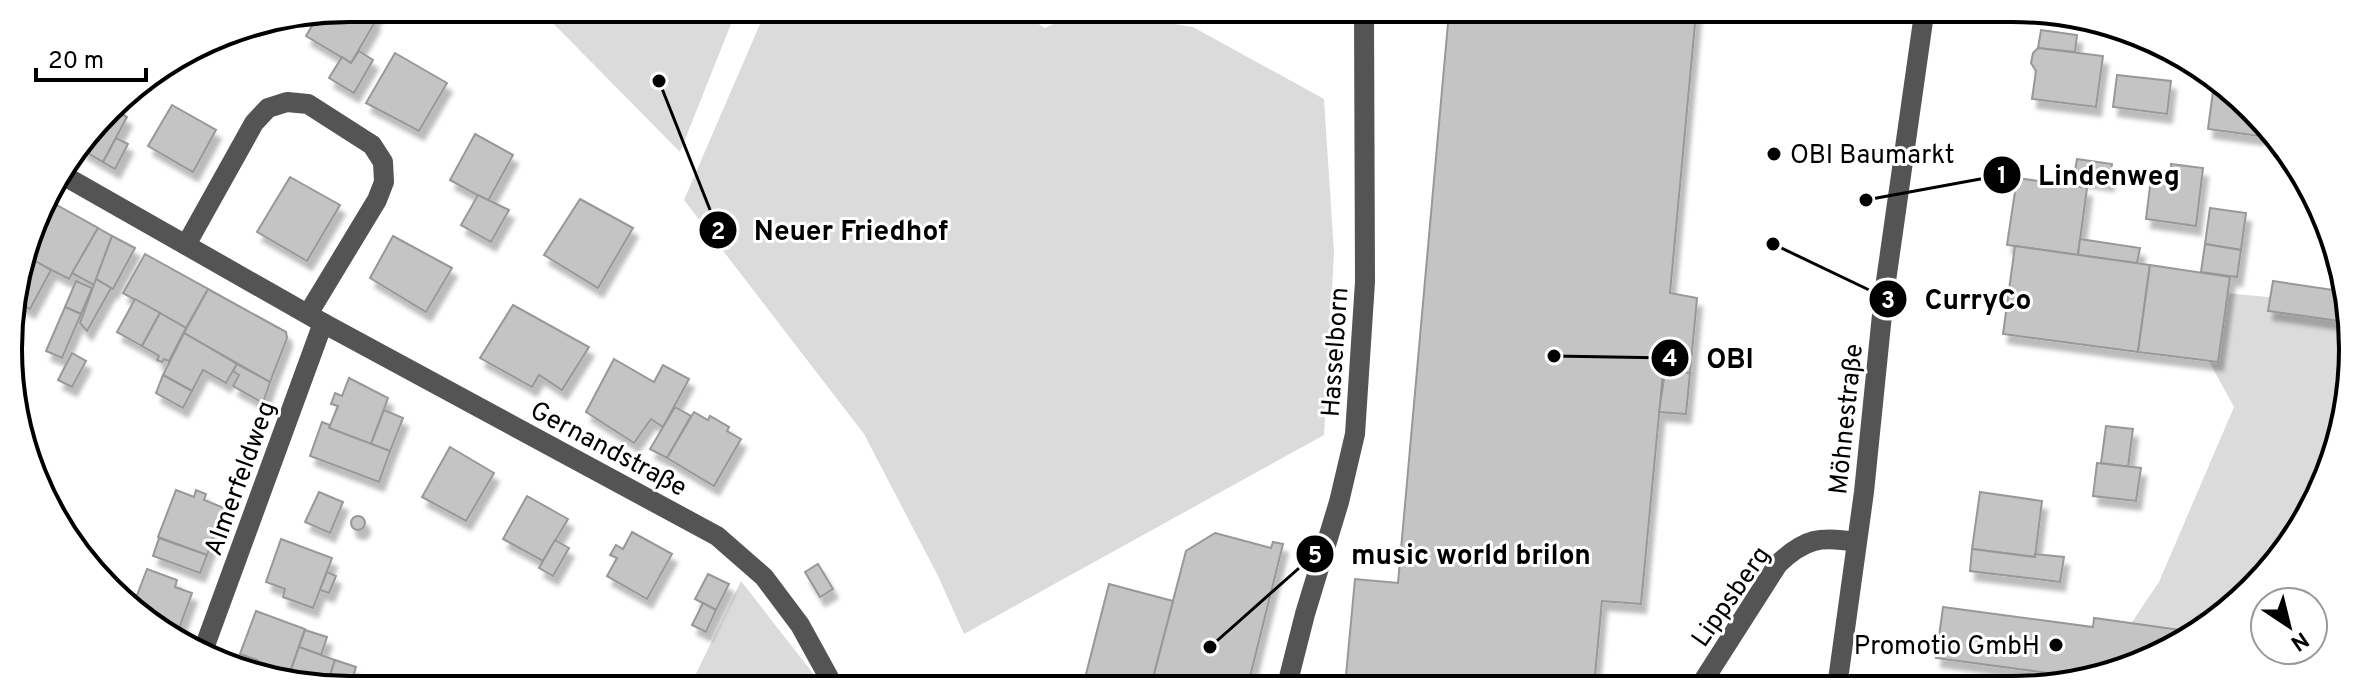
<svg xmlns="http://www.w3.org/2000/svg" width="2361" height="698" font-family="Overpass,sans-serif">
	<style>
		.green { fill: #dbdbdb }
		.building { fill: #c4c4c4; stroke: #989898; stroke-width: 2; filter: url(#shadow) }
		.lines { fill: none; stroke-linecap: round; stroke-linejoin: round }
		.minor { stroke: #545454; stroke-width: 20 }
		.poi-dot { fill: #000; stroke: #fff; stroke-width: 3 }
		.labels { text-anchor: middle; stroke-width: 6; stroke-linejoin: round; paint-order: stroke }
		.poi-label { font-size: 26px; fill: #000; stroke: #fff; text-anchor: start }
		.street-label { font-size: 26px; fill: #000; stroke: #fff }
		.rim { fill: none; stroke: #000; stroke-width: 4 }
		.leader { fill: none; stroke: #000; stroke-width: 3 }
		.callout-dot { fill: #000; stroke: #fff; stroke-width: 3 }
		.mark-label { font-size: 24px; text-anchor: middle; font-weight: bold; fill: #fff }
		.callout-label { font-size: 28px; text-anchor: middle; font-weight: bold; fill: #000; stroke: #fff; stroke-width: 6; stroke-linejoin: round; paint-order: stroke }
	</style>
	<defs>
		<filter id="shadow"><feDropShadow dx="5" dy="9" stdDeviation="2" flood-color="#0004"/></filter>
	</defs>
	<rect width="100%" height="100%" fill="#fff"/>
	<g class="green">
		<polygon points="539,9 737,9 680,152"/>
		<polygon points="766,10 1018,11 1045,28 1080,11 1091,11 1193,27 1324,99 1334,253 1324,435 964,634 938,576 864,434 684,200"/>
		<polygon points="2169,288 2347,304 2346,416 2308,519 2237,605 2192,633 2130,625 2159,582 2234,407"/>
		<polygon points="741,581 819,681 821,684 691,684"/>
	</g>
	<g class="building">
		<polygon points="349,8 379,10 373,20 375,22 351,63 306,36 319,14"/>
		<polygon points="1449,12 1696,13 1670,293 1697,298 1690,373 1663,373 1641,604 1602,601 1594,686 1345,686 1355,579 1398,583"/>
		<polygon points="2041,30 2077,35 2075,52 2038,48"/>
		<polygon points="2038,48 2103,56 2096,107 2032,99 2036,71 2031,63 2033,53"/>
		<polygon points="359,51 373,60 354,93 329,78 342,57 351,63"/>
		<polygon points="395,53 447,83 419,131 366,103"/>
		<polygon points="2117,75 2171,81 2167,114 2113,107"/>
		<polygon points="2214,84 2221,85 2261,125 2259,136 2208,129"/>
		<polygon points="172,105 216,130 193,172 148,146"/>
		<polygon points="112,109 127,117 103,162 81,149"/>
		<polygon points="475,134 513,155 488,201 450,180"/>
		<polygon points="116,138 128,144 115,169 103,162"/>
		<polygon points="2077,159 2112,164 2109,182 2074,177"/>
		<polygon points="2171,164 2203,168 2196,226 2146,219 2152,170 2171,172"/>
		<polygon points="290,177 340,205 307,261 257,232"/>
		<polygon points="2017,178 2046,182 2046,180 2052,181 2052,183 2087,188 2078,255 2007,245"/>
		<polygon points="478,195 509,210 491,242 461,225"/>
		<polygon points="580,199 633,228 598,288 544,255"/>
		<polygon points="55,204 98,228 69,279 26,257 35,240 31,238 36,222 39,216 46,220"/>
		<polygon points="2210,208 2246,213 2241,250 2205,244"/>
		<polygon points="98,228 112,236 94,285 72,273"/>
		<polygon points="112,236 135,248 113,289 96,279"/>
		<polygon points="393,236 452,268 426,312 370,278"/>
		<polygon points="2080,239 2140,248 2137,263 2078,255"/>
		<polygon points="2205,244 2241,250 2237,277 2201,272"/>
		<polygon points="2015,246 2150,265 2138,352 2003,334"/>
		<polygon points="145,254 208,289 186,328 123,293"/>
		<polygon points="26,256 51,270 30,309 13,299"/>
		<polygon points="2150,265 2230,277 2218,362 2138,352"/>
		<polygon points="96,279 111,288 87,331 80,323"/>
		<polygon points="76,281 92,288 81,314 65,307"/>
		<polygon points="2273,281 2347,292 2346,322 2268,311"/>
		<polygon points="208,289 286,332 287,338 270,382 184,333"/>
		<polygon points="135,299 160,313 142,346 117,332"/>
		<polygon points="513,305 589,347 562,390 539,375 532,387 480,358"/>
		<polygon points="65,307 81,314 62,358 46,351"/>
		<polygon points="160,313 186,328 169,361 164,359 162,362 157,360 159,356 142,346"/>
		<polygon points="184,333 237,364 226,383 203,370 192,391 163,375"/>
		<polygon points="72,353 86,361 72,387 58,380"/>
		<polygon points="614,359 654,382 663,365 689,379 663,427 651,419 634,443 586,412"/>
		<polygon points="237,364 270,382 263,403 233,386 239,375 233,371"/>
		<polygon points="1665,371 1690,373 1686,414 1659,412"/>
		<polygon points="163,375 192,391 183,408 156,393"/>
		<polygon points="349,378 388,398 371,444 329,428 338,406 331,404 335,393 342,396"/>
		<polygon points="675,407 691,416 667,458 650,449"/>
		<polygon points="384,410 403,418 390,451 371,444"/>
		<polygon points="694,412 708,420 710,416 729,427 727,431 741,439 714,486 667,458"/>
		<polygon points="322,422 330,425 329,428 390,451 379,482 310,456"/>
		<polygon points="2106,426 2133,429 2128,467 2101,463"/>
		<polygon points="450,447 494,473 466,521 422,497"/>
		<polygon points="2097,463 2141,468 2136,501 2093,496"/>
		<polygon points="176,490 194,497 196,490 206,494 204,500 224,508 207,555 158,537"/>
		<polygon points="319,492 343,502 330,533 305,522"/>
		<polygon points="1980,492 2042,501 2035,557 1972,549"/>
		<polygon points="527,496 568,519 543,561 503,539"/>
		<circle cx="358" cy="523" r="7"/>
		<polygon points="632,532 672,554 647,599 607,576 617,558 610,555 616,545 623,549"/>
		<polygon points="1215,533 1271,548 1273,542 1283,544 1248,685 1151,685 1186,551"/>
		<polygon points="159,538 207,555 200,573 153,556"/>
		<polygon points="281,539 332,558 313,608 283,597 285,589 266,582"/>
		<polygon points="555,540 569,548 553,576 539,568"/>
		<polygon points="1972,549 2035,557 2035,554 2064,557 2060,582 1970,571"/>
		<polygon points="818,564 833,589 820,597 805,572"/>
		<polygon points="147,569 177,580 175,587 192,593 176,637 158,631 133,606"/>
		<polygon points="327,572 336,576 329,593 320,590"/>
		<polygon points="708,574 729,584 716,610 695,599"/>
		<polygon points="1109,584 1173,601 1151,685 1049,685 1074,676 1085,678"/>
		<polygon points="703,603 716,610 706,632 692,625"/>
		<polygon points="1943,607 2093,627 2094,618 2195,632 2143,664 2078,681 2078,677 1936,658"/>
		<polygon points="256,611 305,629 290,672 278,667 277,674 255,667 257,660 240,654"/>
		<polygon points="305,630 327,637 321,655 299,647"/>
		<polygon points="299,647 335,660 328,682 291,670"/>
		<polygon points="335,660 356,667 351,683 329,679"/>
	</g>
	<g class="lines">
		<g class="minor">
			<polyline points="61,174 323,323 717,536 764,577 800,625 833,685"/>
			<polyline points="186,245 254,123 268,108 287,102 308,104 372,145 383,162 384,182 377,200 308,314"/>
			<polyline points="203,651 323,323"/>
			<polyline points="1287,685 1305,614 1339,502 1355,434 1365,282 1364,12"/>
			<path d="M 1700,686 L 1778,564 C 1805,538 1821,536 1856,542"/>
			<polyline points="1837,687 1864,492 1884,295 1924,14"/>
		</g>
	</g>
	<g class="poi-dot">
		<circle cx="1774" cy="154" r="8"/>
		<circle cx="2056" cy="645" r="8"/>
	</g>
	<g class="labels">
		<g class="poi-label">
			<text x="1790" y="163">OBI Baumarkt</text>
			<text x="2040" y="654" text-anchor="end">Promotio GmbH</text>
		</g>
		<g class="street-label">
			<text transform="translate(1334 352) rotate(-86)" y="9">Hasselborn</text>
			<text transform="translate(1845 419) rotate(-84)" y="9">Möhnestraße</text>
			<text transform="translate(609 448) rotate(28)" y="9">Gernandstraße</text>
			<text transform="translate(239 478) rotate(-70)" y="9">Almerfeldweg</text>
			<text transform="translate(1730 596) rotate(-55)" y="9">Lippsberg</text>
		</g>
	</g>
	<path d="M0 0H2361V698H0ZM349 22H2012A327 327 0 0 1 2339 349V349A327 327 0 0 1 2012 676H349A327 327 0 0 1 22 349V349A327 327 0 0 1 349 22Z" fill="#fff" fill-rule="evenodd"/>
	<path class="rim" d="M349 22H2012A327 327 0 0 1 2339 349V349A327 327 0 0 1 2012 676H349A327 327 0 0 1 22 349V349A327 327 0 0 1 349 22Z"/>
	<path class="leader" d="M1866 200L2002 175M659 81L718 230M1773 244L1888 299M1554 356L1670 358M1210 647L1315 554"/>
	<g class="callout-dot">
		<circle cx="1866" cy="200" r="8"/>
		<circle cx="659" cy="81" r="8"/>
		<circle cx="1773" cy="244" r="8"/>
		<circle cx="1554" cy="356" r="8"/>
		<circle cx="1210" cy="647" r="8"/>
		<circle cx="2002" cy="175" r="20"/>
		<circle cx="718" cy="230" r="20"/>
		<circle cx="1888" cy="299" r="20"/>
		<circle cx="1670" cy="358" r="20"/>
		<circle cx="1315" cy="554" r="20"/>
	</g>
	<g class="mark-label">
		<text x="2002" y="183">1</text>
		<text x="718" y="239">2</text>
		<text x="1888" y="308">3</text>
		<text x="1670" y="366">4</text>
		<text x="1315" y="563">5</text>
	</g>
	<g class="callout-label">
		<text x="2109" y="185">Lindenweg</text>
		<text x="851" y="240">Neuer Friedhof</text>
		<text x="1978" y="309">CurryCo</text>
		<text x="1730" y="368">OBI</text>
		<text x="1471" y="564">music world brilon</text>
	</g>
	<g transform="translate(2289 626) rotate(145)"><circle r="38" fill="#ffffff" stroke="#999999" stroke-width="2"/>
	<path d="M0-6L14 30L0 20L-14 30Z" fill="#000000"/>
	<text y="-12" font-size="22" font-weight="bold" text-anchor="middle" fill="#000000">N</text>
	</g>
	<path d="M36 68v12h110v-12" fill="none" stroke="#000000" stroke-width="4"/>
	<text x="48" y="68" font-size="24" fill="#000000" stroke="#ffffff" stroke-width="6" paint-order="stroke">20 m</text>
</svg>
